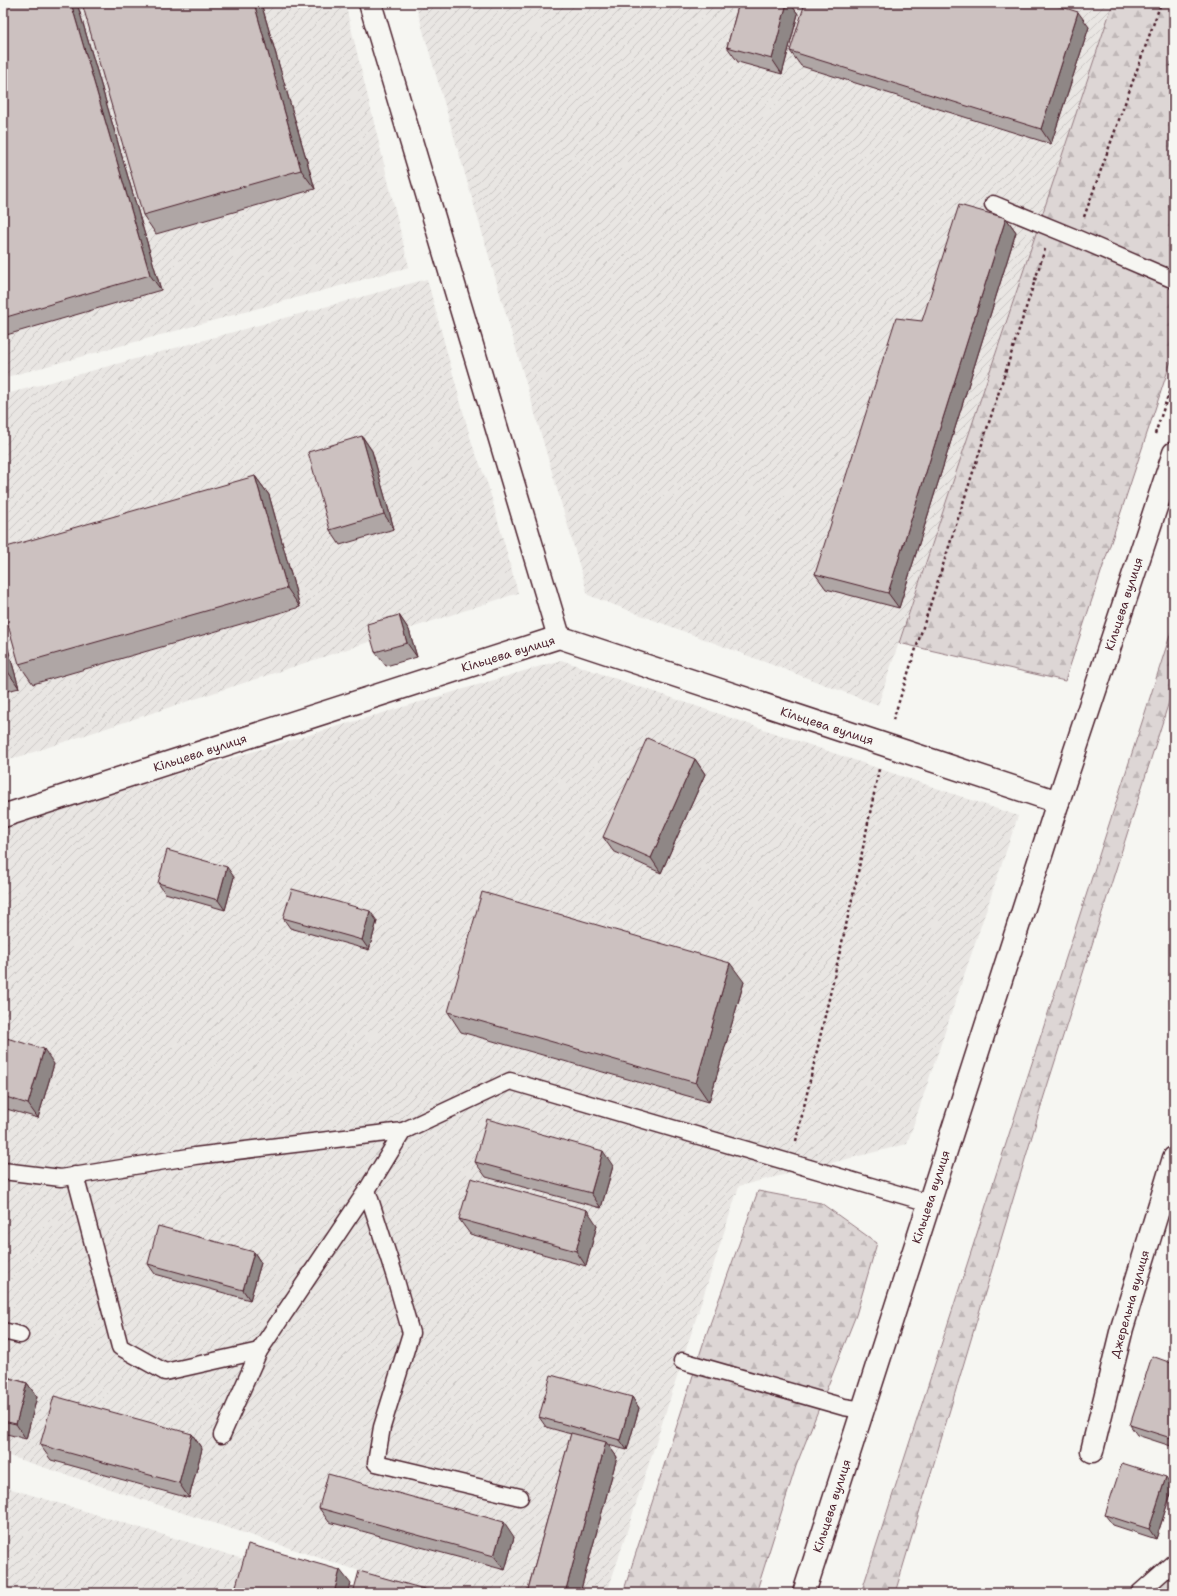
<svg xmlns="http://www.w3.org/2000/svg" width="1177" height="1596" font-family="'Shantell Sans',sans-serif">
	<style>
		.industrial { fill: url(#industrial-furrows) }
		.green { fill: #ddd6d5; stroke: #947a80 }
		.forest { fill: url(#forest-firs); stroke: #947a80 }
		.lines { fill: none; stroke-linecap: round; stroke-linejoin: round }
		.lane-casing { stroke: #4a1f2b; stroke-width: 19 }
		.street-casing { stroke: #4a1f2b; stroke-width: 25 }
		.secondary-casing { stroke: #4a1f2b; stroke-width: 25 }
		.path { stroke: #4a1f2b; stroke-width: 2.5; stroke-dasharray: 3 3; stroke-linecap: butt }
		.lane { stroke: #f6f6f2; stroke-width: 16 }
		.street { stroke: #f6f6f2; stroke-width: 22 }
		.secondary { stroke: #f6f6f2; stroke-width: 22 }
		.wall { fill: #afa6a5; stroke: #4a1f2b }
		.shaded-wall { fill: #8f8786; stroke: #4a1f2b }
		.building { fill: #ccc1c0; stroke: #4a1f2b }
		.labels { text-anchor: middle; stroke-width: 4; stroke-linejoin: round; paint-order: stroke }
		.street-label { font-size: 12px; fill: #4a1f2b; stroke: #f6f6f2 }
	</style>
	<defs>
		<pattern id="industrial-furrows" width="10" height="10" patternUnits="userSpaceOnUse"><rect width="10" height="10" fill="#e9e6e3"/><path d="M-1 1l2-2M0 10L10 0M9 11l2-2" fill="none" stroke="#c9c5c3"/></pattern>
		<pattern id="forest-firs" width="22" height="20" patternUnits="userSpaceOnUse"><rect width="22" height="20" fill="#ddd6d5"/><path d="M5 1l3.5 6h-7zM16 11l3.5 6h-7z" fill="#bfb7b7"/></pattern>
	</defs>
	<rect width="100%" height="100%" fill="#f6f6f2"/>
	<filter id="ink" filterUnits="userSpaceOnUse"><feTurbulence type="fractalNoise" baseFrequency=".025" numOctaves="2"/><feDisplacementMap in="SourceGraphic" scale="8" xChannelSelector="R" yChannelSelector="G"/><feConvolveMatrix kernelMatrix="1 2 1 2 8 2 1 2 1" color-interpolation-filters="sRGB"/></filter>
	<g filter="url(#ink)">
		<g class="industrial">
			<polygon points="3,3 345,3 409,267 3,378"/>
			<polygon points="415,3 1113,3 878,705 588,595"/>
			<polygon points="427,279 472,444 488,485 518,593 3,762 3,395"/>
			<polygon points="561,660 1018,816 907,1144 739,1186 607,1593 427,1593 3,1454 3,826"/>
			<polygon points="5,1487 356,1593 3,1593 3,1498"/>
		</g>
		<polygon class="green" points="1174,1568 1174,1593 1145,1593"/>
		<g class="forest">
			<polygon points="1113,3 1174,3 1174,352 1065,681 899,643"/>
			<polygon points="1174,623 1174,686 1044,1096 895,1593 861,1593"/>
			<polygon points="758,1191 821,1203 877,1243 856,1315 796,1466 756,1593 623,1593 705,1338"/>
		</g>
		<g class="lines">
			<g class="lane-casing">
				<g id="lane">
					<polyline points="993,204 1076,238 1174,280"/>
					<polyline points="3,1171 61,1178 195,1156 403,1131"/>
					<polyline points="75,1175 120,1347 165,1372 259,1351"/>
					<polyline points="3,1331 20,1335"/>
					<polyline points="682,1361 844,1407 863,1410"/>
					<polyline points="222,1435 259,1351 367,1190"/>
					<polyline points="520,1497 376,1463 382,1427 411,1333 395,1277 367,1190 403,1131 510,1081 929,1203"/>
					<polyline points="1139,1593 1174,1562"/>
				</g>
			</g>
			<g class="street-casing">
				<g id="street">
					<polyline points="370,3 559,637"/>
					<polyline points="3,816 559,637 1058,802"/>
					<polyline points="1092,1451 1122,1328 1174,1158"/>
				</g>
			</g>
			<g class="secondary-casing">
				<polyline id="secondary" points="804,1593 1058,802 1174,453"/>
			</g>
			<g class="path">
				<polyline points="1084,217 1161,3"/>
				<polyline points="1155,434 1174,378"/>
				<polyline points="893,720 1045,249"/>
				<polyline points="796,1141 856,882 879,769"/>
			</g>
			<use href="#lane" class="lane"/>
			<use href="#street" class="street"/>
			<use href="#secondary" class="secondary"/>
		</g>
		<g class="wall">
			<polygon points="3,3 77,3 161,290 3,336"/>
			<polygon points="261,3 315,189 156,234 143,215"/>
			<polygon points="739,3 790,3 798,14 782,74 738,62 727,47"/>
			<polygon points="1089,27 1051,144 801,66 790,51"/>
			<polygon points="1006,218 1016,232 899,608 826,589 815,574 922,321"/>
			<polygon points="362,436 372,451 394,529 340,545 330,530"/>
			<polygon points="255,476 269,495 300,607 33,684 19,664"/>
			<polygon points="399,615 409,630 417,657 386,666 375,652"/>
			<polygon points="3,631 19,688 3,692"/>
			<polygon points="695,759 705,774 661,873 613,851 603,837"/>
			<polygon points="234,877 225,910 165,893 158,883"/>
			<polygon points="283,918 377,921 369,950 290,928"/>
			<polygon points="744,982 709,1102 461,1032 448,1012"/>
			<polygon points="3,1037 54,1064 38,1118 3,1108"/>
			<polygon points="475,1162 613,1166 601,1208 486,1177"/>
			<polygon points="459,1219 597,1225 586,1266 470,1234"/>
			<polygon points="254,1252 261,1263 250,1300 155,1274 148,1264"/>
			<polygon points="1174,1364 1174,1447 1137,1435 1130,1425"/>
			<polygon points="3,1376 27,1383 37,1397 26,1439 3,1433"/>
			<polygon points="632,1397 639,1408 627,1450 608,1445 617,1457 580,1593 527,1593 571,1434 546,1427 539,1417"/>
			<polygon points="192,1434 202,1449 189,1498 51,1460 40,1445"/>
			<polygon points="1173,1487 1156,1539 1113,1525 1105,1515"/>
			<polygon points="319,1508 514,1537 505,1570 329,1522"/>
		</g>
		<g class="shaded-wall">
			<polygon points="71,3 77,3 161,290 150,275"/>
			<polygon points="254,3 261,3 315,189 301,170"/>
			<polygon points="787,3 790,3 798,14 782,74 772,59"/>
			<polygon points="1078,12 1089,27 1051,144 1041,129"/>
			<polygon points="1006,218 1016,232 899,608 888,593"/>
			<polygon points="362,436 372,451 394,529 384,514"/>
			<polygon points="255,476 269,495 300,607 287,588"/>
			<polygon points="399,615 409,630 417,657 407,643"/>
			<polygon points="3,631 19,688 6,669 3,659"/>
			<polygon points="695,759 705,774 661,873 651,858"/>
			<polygon points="227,867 234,877 225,910 218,900"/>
			<polygon points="370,911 377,921 369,950 362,940"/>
			<polygon points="730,963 744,982 709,1102 696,1083"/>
			<polygon points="44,1049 54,1064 38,1118 28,1104"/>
			<polygon points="603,1151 613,1166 601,1208 591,1193"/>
			<polygon points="587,1210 597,1225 586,1266 576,1251"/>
			<polygon points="254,1252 261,1263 250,1300 243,1290"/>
			<polygon points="27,1383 37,1397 26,1439 16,1424"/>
			<polygon points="632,1397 639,1408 627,1450 620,1440"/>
			<polygon points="192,1434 202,1449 189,1498 179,1483"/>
			<polygon points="606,1442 617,1457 580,1593 565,1593"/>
			<polygon points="1166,1477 1173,1487 1156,1539 1149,1529"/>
			<polygon points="504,1522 514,1537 505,1570 494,1556"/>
			<polygon points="340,1570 351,1584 348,1593 334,1593"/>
		</g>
		<g class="building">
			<polygon points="3,3 71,3 150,275 3,318"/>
			<polygon points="82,3 254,3 301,170 143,215"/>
			<polygon points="739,3 787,3 772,59 727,47"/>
			<polygon points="805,3 1049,3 1078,12 1041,129 790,51"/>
			<polygon points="959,205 1006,218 888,593 815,574 896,318 922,321"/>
			<polygon points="362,436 384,514 330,530 308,452"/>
			<polygon points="255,476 287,588 19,664 3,607 3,548"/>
			<polygon points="399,615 407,643 375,652 367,624"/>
			<polygon points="3,659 6,669 3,669"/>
			<polygon points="647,738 695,759 651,858 603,837"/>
			<polygon points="167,850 227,867 218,900 158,883"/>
			<polygon points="292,889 370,911 362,940 283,918"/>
			<polygon points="482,892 730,963 696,1083 448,1012"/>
			<polygon points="3,1037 44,1049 28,1104 3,1096"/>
			<polygon points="487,1119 603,1151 591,1193 475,1162"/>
			<polygon points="471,1178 587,1210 576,1251 459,1219"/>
			<polygon points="158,1226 254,1252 243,1290 148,1264"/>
			<polygon points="1152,1356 1174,1364 1174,1439 1130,1425"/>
			<polygon points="551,1375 632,1397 620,1440 539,1417"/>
			<polygon points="3,1376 27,1383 16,1424 3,1421"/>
			<polygon points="54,1396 192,1434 179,1483 40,1445"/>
			<polygon points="571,1433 606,1442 565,1593 527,1593"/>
			<polygon points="1122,1463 1166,1477 1149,1529 1105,1515"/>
			<polygon points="328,1474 504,1522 494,1556 319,1508"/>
			<polygon points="248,1544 340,1570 334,1593 234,1593"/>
			<polygon points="359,1571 439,1593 353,1593"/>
		</g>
	</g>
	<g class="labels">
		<g class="street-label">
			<text transform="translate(1124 604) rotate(-72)" y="4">Кільцева вулиця</text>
			<text transform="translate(508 654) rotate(-17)" y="4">Кільцева вулиця</text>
			<text transform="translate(827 726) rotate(18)" y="4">Кільцева вулиця</text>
			<text transform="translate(200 753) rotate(-18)" y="4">Кільцева вулиця</text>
			<text transform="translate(931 1197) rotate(-72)" y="4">Кільцева вулиця</text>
			<text transform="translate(1130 1304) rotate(-74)" y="4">Джерельна вулиця</text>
			<text transform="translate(832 1506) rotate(-72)" y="4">Кільцева вулиця</text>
		</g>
	</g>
	<rect width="1177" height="1596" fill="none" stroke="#f6f6f2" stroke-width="16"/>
	<rect x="8" y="8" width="1161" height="1580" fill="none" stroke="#4a1f2b" stroke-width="1.5" filter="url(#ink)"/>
</svg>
